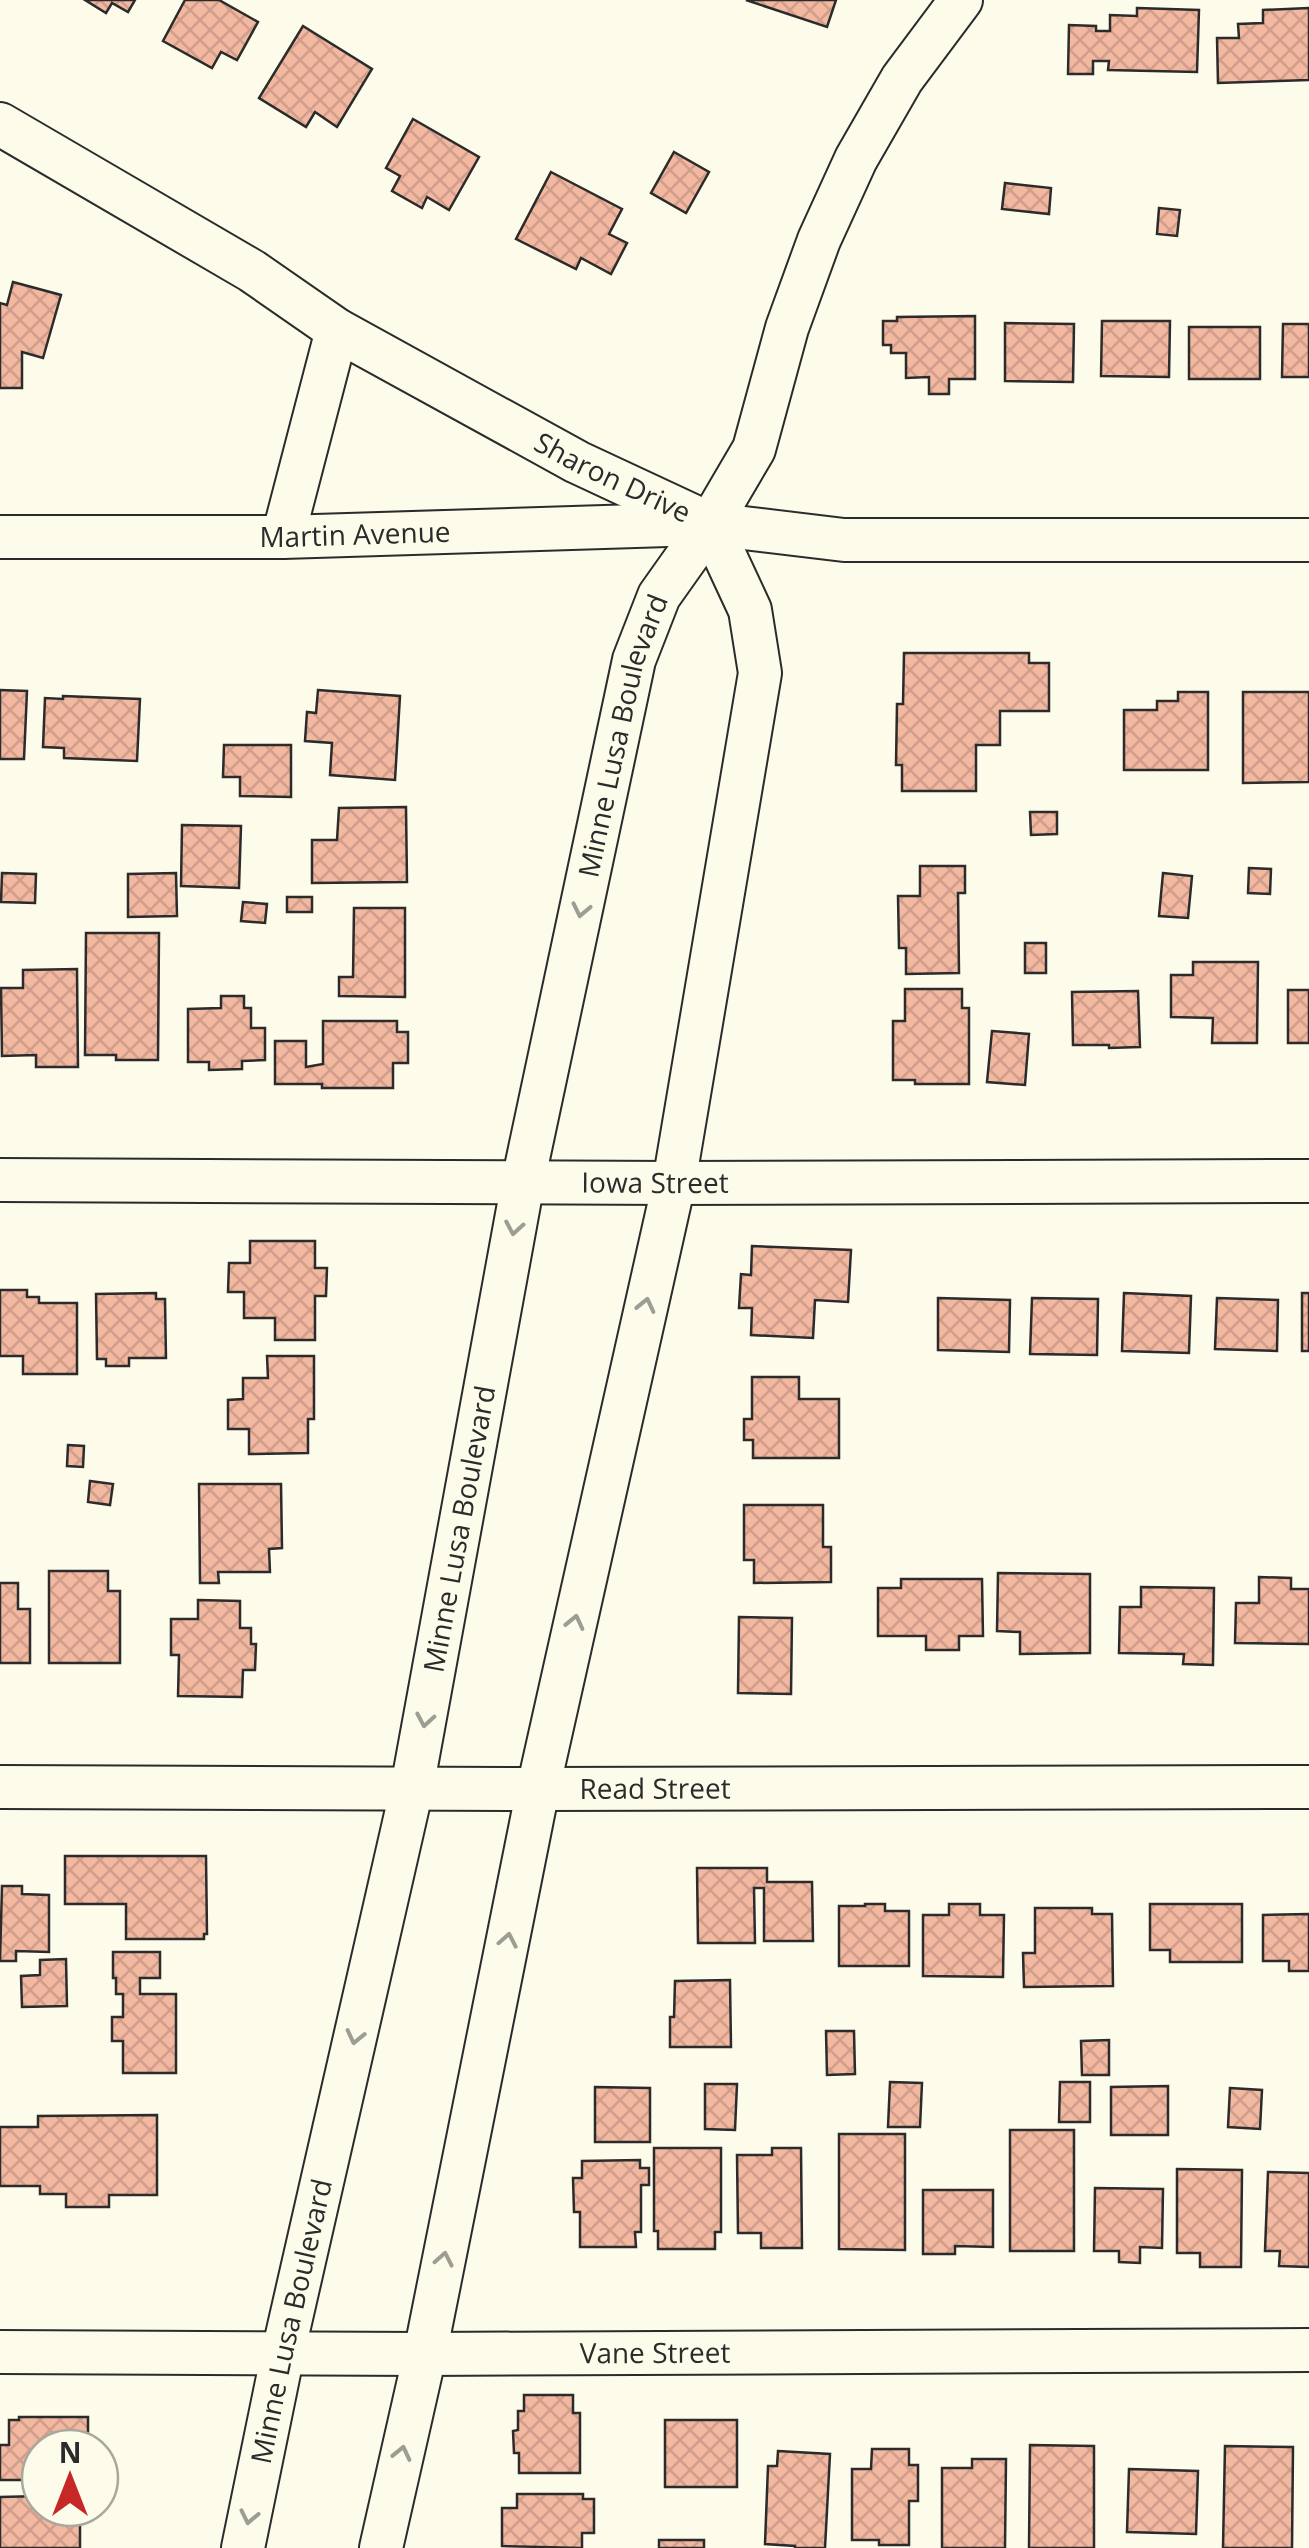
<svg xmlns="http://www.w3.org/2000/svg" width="1309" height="2548" font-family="'Open Sans',sans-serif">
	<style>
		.building { fill: url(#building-cross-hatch); stroke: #2b2b2b; stroke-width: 2.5 }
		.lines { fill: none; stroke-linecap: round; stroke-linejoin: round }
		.minor-casing { stroke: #2b2b2b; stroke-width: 46 }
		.minor { stroke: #fdfbea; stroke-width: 42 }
		.oneway { stroke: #9e9d94 }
		.labels { text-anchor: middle; stroke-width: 8; stroke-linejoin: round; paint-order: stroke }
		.street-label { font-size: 28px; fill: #2b2b2b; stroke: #fdfbea }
	</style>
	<defs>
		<pattern id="building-cross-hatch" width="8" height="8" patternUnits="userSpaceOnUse" patternTransform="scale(2.5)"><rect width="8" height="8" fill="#f2b8a0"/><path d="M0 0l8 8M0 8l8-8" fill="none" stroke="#d09e8a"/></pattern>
	</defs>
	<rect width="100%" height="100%" fill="#fdfbea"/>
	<g class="building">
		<polygon points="85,0 135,0 128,12 112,3 106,13"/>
		<polygon points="185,0 219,0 258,22 237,60 221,52 212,68 163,41"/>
		<polygon points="746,0 836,0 827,27"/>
		<polygon points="1137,8 1199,10 1197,72 1108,70 1109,61 1093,61 1093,74 1068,74 1069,25 1096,26 1096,31 1110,31 1110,15 1137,16"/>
		<polygon points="1309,8 1309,80 1218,83 1217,38 1239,38 1238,24 1263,23 1263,10"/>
		<polygon points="303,26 372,69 337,127 315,112 306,127 259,98"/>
		<polygon points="413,119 479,157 449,210 427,197 422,208 392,191 400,176 386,168"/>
		<polygon points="674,152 709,172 686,213 651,193"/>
		<polygon points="551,172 622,209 609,234 627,243 611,274 581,258 576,269 516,239"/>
		<polygon points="1005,183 1051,188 1049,214 1002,209"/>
		<polygon points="1159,208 1180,210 1177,236 1157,234"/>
		<polygon points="13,282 61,295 43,358 22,352 22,388 0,388 0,303 7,305"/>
		<polygon points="975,316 975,379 949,379 949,394 929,394 929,377 906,378 906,353 891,353 891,345 883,345 883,321 897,321 897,317"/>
		<polygon points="1102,321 1170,321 1169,377 1101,376"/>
		<polygon points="1005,323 1074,324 1073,382 1005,381"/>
		<polygon points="1283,324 1309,324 1309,377 1282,377"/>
		<rect x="1189" y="327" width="71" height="52"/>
		<polygon points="904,653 1029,653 1029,663 1049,663 1049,711 1000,711 1000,745 976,745 976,791 902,791 902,765 896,765 897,704 903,704"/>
		<polygon points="0,690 27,691 24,759 0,759"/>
		<polygon points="318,690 400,696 395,780 330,775 332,743 305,741 307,712 316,713"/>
		<polygon points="1178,692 1208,692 1208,770 1124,770 1124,710 1157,710 1157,701 1178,701"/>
		<polygon points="1243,692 1309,692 1309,782 1243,783"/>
		<polygon points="63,696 140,699 137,761 64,758 64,748 43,747 45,698 63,699"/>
		<polygon points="224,745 291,745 291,797 240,796 240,777 223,777"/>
		<polygon points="406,807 407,882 312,883 312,840 337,840 339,808"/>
		<polygon points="1030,812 1057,812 1057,834 1031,835"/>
		<polygon points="182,825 241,826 239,888 181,886"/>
		<polygon points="920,866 965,866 965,893 958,893 959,973 906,974 906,948 899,948 898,896 920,896"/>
		<polygon points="1249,868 1271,869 1270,894 1248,893"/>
		<polygon points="2,873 36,874 35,903 1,902"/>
		<polygon points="176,873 177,916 128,917 128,874"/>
		<polygon points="1163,873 1192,876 1188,918 1159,916"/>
		<rect x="287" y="897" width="25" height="15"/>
		<polygon points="243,902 267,904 265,923 241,921"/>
		<polygon points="354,908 405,908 405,997 339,996 339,977 353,977"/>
		<polygon points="86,933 159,933 158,1060 116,1060 116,1055 85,1055"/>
		<rect x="1025" y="943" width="21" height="30"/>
		<polygon points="1193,962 1258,962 1257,1043 1212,1043 1213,1018 1171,1017 1171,975 1193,975"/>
		<polygon points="77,969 78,1067 36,1067 36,1055 2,1056 1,988 23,988 23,970"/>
		<polygon points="905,989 962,989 962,1008 969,1008 969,1084 915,1084 915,1080 893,1080 893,1021 905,1021"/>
		<rect x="1288" y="990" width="21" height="53"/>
		<polygon points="1138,991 1140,1047 1109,1048 1109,1045 1073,1045 1072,992"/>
		<polygon points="221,996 244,996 244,1008 251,1008 251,1028 265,1028 265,1060 242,1061 242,1069 209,1070 209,1062 188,1062 188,1009 221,1008"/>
		<polygon points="323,1021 397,1021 397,1032 408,1032 408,1063 393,1063 393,1088 322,1088 322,1084 275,1084 275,1041 306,1041 306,1067 323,1064"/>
		<polygon points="992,1031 1029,1034 1025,1085 987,1082"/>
		<polygon points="250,1241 315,1241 315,1268 327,1268 326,1296 315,1296 315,1340 275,1340 275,1318 244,1318 244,1292 228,1292 229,1263 250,1263"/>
		<polygon points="752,1246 851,1250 848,1302 815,1300 813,1338 751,1335 752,1308 739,1308 741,1274 751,1275"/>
		<polygon points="0,1290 27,1290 27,1297 39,1297 39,1303 77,1303 77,1374 23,1374 23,1356 0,1356"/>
		<polygon points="156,1293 156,1299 165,1299 166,1358 129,1358 129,1366 106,1366 106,1359 97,1359 96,1294"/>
		<polygon points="1124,1293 1191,1296 1189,1353 1122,1351"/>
		<rect x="1302" y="1293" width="7" height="58"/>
		<polygon points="938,1298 1010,1300 1009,1352 938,1350"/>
		<polygon points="1032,1298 1098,1299 1097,1355 1030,1354"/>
		<polygon points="1217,1298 1278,1300 1277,1351 1215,1349"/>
		<polygon points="267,1356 314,1356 314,1419 308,1419 308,1453 249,1454 249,1429 228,1429 228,1400 243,1399 243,1378 268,1378"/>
		<polygon points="752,1377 799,1377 799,1399 839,1399 839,1458 753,1458 753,1440 744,1440 744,1419 752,1419"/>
		<polygon points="68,1445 84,1446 83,1467 67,1466"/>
		<polygon points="90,1481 113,1484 110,1505 88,1502"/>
		<polygon points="199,1484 281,1484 282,1548 269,1549 270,1572 218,1572 219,1583 200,1583"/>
		<polygon points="744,1505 823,1505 823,1547 831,1547 831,1582 754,1583 754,1560 744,1560"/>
		<polygon points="49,1571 108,1571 108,1591 120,1591 120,1663 49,1663"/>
		<polygon points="998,1573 1090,1574 1090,1653 1020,1654 1020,1632 997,1631"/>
		<polygon points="1259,1577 1291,1578 1291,1589 1309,1589 1309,1644 1235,1643 1236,1603 1259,1603"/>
		<polygon points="901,1579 982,1579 983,1636 959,1636 959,1650 926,1650 926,1636 878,1636 878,1588 901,1588"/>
		<polygon points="0,1583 18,1583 18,1609 30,1609 30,1663 0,1663"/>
		<polygon points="1141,1587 1214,1588 1213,1665 1183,1664 1184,1654 1119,1653 1120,1607 1141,1607"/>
		<polygon points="198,1600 240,1601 240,1628 251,1628 251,1644 256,1644 255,1670 243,1670 242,1697 178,1696 179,1655 171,1655 171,1619 198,1619"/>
		<polygon points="739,1617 792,1618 791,1694 738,1693"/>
		<polygon points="65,1856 206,1856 207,1934 204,1934 204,1939 126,1939 126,1904 65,1904"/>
		<polygon points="697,1868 767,1868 767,1882 812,1882 813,1941 764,1941 764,1888 754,1888 755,1943 698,1943"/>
		<polygon points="2,1886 22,1886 22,1894 49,1895 49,1952 16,1951 16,1961 0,1961"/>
		<polygon points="865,1904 885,1904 885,1911 909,1911 909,1966 839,1966 839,1906 865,1906"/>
		<polygon points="949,1904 980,1904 980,1915 1004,1915 1003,1977 923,1976 923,1915 949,1915"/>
		<polygon points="1150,1904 1242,1904 1242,1962 1170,1962 1170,1950 1150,1950"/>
		<polygon points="1035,1908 1092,1908 1092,1914 1112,1914 1113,1986 1024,1987 1023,1953 1035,1953"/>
		<polygon points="1309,1914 1309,1971 1289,1971 1289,1961 1263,1961 1263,1915"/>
		<polygon points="113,1952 160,1952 160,1978 140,1978 140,1994 176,1994 176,2073 123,2073 123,2041 112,2041 112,2017 123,2017 123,1994 116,1994 116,1978 113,1978"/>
		<polygon points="66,1959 67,2006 22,2007 21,1976 40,1975 40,1960"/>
		<polygon points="730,1980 731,2047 670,2047 670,2017 674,2017 675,1981"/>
		<polygon points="826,2031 854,2031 855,2074 827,2075"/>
		<polygon points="1109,2040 1109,2075 1082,2075 1081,2041"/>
		<polygon points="890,2082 922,2083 920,2127 888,2127"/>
		<polygon points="1060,2082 1090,2082 1090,2122 1059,2122"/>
		<polygon points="705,2084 737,2084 735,2130 705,2129"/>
		<polygon points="1168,2086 1168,2135 1111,2135 1111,2087"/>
		<polygon points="595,2087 650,2088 650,2142 595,2142"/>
		<polygon points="1230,2088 1262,2090 1260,2129 1228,2127"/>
		<polygon points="157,2115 157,2195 109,2195 109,2207 66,2207 66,2194 40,2194 40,2186 0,2186 0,2127 38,2127 38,2116"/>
		<rect x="1010" y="2130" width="64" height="121"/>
		<polygon points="839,2134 905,2134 905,2250 839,2249"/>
		<polygon points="654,2148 721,2148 721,2232 715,2232 715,2249 658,2249 658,2231 654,2231"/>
		<polygon points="772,2148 801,2148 802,2248 761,2248 761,2233 738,2233 737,2155 772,2155"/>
		<polygon points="640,2160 640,2168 649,2168 649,2185 641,2185 641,2232 635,2232 636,2247 580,2247 580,2212 574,2212 573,2178 582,2178 582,2161"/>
		<polygon points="1177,2169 1242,2170 1241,2267 1200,2267 1200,2253 1177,2253"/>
		<polygon points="1268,2172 1309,2173 1309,2267 1279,2266 1280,2251 1265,2251"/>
		<polygon points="1095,2188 1163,2189 1162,2248 1140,2247 1140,2263 1119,2262 1119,2251 1094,2251"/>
		<polygon points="923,2190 993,2190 993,2247 955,2246 955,2254 923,2254"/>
		<polygon points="524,2395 573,2395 573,2413 580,2413 580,2473 519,2473 519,2453 514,2453 513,2431 518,2430 518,2411 524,2411"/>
		<polygon points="19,2417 88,2417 88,2448 40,2448 40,2480 0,2480 0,2445 9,2445 9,2420 19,2420"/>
		<rect x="665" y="2420" width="72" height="67"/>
		<polygon points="1030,2445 1094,2446 1094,2548 1029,2548"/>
		<polygon points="1225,2446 1293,2447 1292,2548 1223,2548"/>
		<polygon points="872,2449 909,2449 909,2465 918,2465 918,2501 909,2501 909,2545 879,2545 879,2540 852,2540 852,2469 871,2469"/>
		<polygon points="778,2451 830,2454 825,2548 795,2548 795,2546 765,2544 768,2466 777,2466"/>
		<polygon points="972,2459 1006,2459 1005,2548 942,2548 942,2468 972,2468"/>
		<polygon points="1129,2469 1198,2471 1196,2534 1127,2532"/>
		<polygon points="517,2494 583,2494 583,2499 594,2499 594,2533 582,2533 582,2548 502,2546 502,2508 517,2508"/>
		<polygon points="40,2496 40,2508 80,2508 80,2548 0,2548 0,2497"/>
		<rect x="659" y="2540" width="45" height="8"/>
	</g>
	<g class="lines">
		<g class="minor-casing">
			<g id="minor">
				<path id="s1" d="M 0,124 L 252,271 L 337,330 L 577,462 L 710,524 L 844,540 L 1309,540"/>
				<path id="s2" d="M 0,537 L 283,537 L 700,524"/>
				<polyline points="283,537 337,330"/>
				<path id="s3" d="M 0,1180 L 674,1183 L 1309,1181"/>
				<path id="s4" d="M 0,1787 L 538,1789 L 1309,1787"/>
				<path id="s5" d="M 0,2352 L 425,2354 L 1309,2350"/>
				<path id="s6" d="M 243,2548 L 283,2353 L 412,1788 L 523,1182 L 634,660 L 659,596 L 710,524 L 754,449 L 787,328 L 819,240 L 856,159 L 902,79 L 961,0"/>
				<polyline points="381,2548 425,2354 538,1789 674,1183 760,673 750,610 710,524"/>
			</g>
		</g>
		<use href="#minor" class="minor"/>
	</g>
	<defs><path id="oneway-chevron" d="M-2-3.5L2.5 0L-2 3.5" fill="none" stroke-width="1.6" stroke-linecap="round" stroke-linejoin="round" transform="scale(2.5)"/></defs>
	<g class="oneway">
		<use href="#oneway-chevron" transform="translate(581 910) rotate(102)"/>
		<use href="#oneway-chevron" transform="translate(514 1228) rotate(100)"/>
		<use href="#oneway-chevron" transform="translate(646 1305) rotate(-77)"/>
		<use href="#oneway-chevron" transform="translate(575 1622) rotate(-77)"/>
		<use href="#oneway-chevron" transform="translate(425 1720) rotate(100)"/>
		<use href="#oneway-chevron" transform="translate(508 1940) rotate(-79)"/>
		<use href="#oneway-chevron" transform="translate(355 2037) rotate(103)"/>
		<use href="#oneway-chevron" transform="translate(444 2259) rotate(-79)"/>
		<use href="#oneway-chevron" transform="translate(402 2453) rotate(-77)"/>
		<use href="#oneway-chevron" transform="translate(249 2517) rotate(102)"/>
	</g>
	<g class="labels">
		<g class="street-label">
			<text dy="10" stroke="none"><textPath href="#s1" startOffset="708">Sharon Drive</textPath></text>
			<text dy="10" stroke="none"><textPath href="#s2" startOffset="355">Martin Avenue</textPath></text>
			<text dy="10" stroke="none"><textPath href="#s6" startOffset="1852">Minne Lusa Boulevard</textPath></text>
			<text dy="10" stroke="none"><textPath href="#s3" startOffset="655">Iowa Street</textPath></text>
			<text dy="10" stroke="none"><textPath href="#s6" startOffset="1042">Minne Lusa Boulevard</textPath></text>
			<text dy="10" stroke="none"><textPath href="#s4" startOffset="655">Read Street</textPath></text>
			<text dy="10" stroke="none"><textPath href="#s6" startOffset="232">Minne Lusa Boulevard</textPath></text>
			<text dy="10" stroke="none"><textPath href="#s5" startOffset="655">Vane Street</textPath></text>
		</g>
	</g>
	<g transform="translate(70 2478)"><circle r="48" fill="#fdfbea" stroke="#a9a89e" stroke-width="2.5"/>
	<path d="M0-8L18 38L0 25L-18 38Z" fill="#c62828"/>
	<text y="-15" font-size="28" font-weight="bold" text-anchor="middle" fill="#2b2b2b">N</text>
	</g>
</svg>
